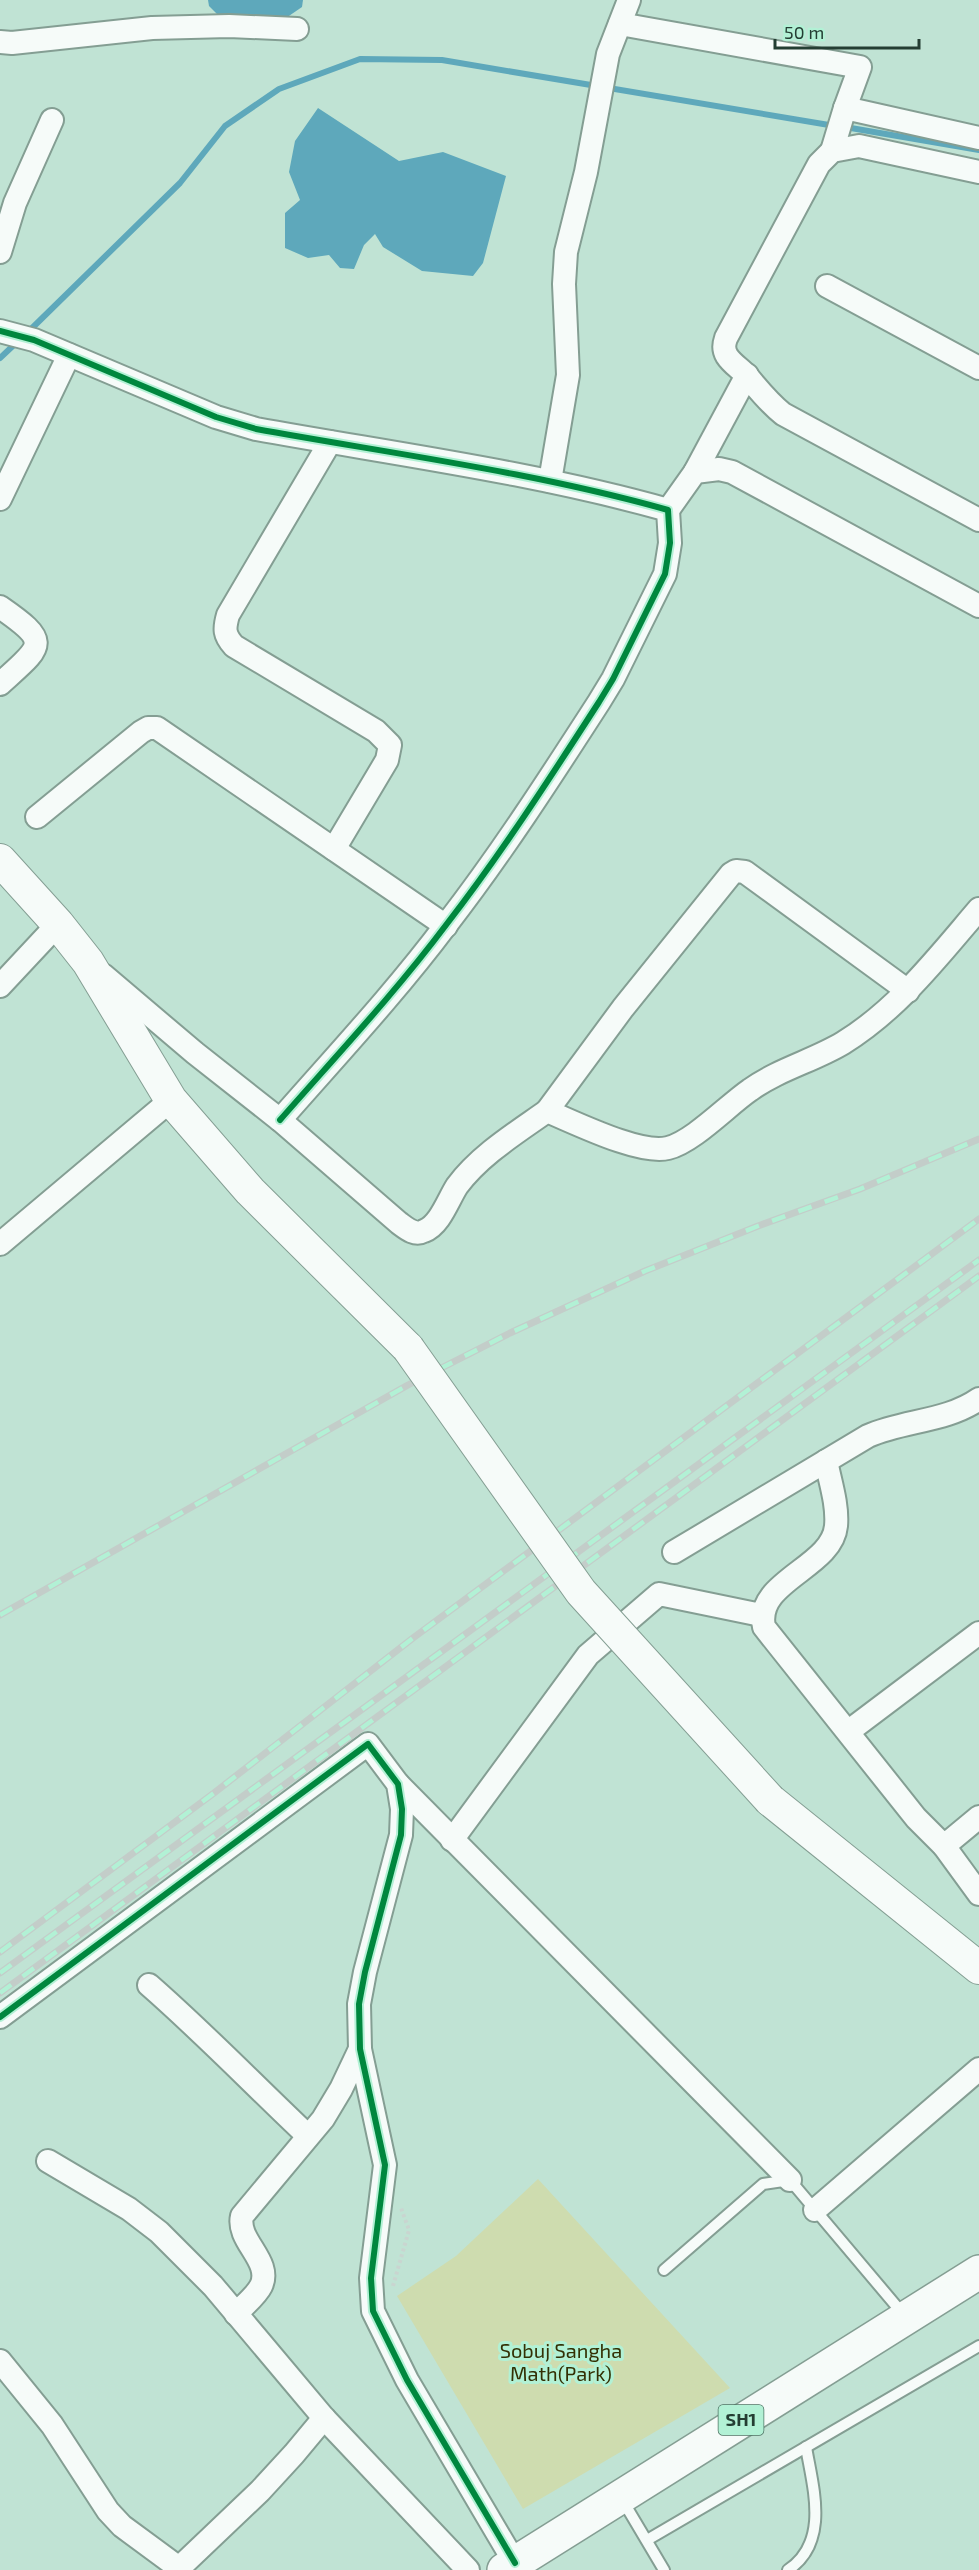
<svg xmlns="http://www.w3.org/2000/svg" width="979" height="2570" font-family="'Exo 2',sans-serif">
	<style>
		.green { fill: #cedcaf }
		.water { fill: #5ea8bb }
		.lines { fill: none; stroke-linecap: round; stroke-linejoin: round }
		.stream { stroke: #5ea8bb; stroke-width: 6 }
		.service-casing { stroke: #849e93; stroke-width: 14 }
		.minor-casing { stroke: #849e93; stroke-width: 26 }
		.secondary-casing { stroke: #849e93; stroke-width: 34 }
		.primary-casing { stroke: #849e93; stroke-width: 36 }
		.path { stroke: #c9d5d0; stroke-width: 4; stroke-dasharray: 3 3; stroke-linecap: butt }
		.service { stroke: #f6fbf9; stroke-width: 10 }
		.minor { stroke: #f6fbf9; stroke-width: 22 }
		.secondary { stroke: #f6fbf9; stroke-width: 32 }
		.primary { stroke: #f6fbf9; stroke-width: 33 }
		.rail-casing { stroke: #c3cdc9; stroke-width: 7 }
		.rail { stroke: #b2f1d5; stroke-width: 4.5; stroke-dasharray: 14; stroke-linecap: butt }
		.secondary-bridge-casing { stroke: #849e93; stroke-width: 34; stroke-linecap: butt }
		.secondary-bridge { stroke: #f6fbf9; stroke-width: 32 }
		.cycleway-casing { stroke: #b2f1d5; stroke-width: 10 }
		.cycleway { stroke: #00873e; stroke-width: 6 }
		.labels { text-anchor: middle; stroke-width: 6; stroke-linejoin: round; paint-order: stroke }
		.shield { fill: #b2f1d5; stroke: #4f7464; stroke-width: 1.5 }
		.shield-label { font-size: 18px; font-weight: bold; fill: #243e33 }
		.park-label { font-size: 20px; fill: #333004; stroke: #b2f1d5 }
	</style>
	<rect width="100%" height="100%" fill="#c0e3d4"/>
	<polygon class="green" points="538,2179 730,2388 523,2509 397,2296 456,2256"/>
	<g class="water">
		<polygon points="208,0 303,0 302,7 283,20 218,15 209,6"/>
		<polygon points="318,108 399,161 443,152 506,176 483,263 473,276 422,271 383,247 375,234 364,245 354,269 340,268 329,255 308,258 285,248 285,213 300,200 289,172 295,141"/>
	</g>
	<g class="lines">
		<g class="stream">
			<polyline points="845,127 979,150"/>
			<polyline points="27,333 180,183 225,126 279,89 360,59 442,60 835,126"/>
			<polyline points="0,358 17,342"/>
		</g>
		<g class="service-casing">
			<g id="service">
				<polyline points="664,2270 763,2184 790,2180 903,2314"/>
				<polyline points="623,2501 664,2570"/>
				<polyline points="647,2540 979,2346"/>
				<path d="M 788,2570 C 830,2542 813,2488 806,2447"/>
			</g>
		</g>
		<g class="minor-casing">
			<g id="minor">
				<polyline points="620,24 860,67 845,108 979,138"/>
				<polyline points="0,42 12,43 152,28 229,26 297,29"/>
				<polyline points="832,151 845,108"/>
				<path d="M 979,172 L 859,146 L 832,151 L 819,164 L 726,338 C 724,344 723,349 727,356 C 732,364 741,369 747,376 C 759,390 768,402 783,414 L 979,520"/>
				<polyline points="0,252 15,203 52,120"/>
				<polyline points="827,286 979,368"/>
				<path d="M 0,331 L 34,340 L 216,417 L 256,429 C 394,454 533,472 668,510 L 670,543 L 665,574 L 613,679 L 599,702 C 550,778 501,854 446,925 C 395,993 336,1056 280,1120"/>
				<path d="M 330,442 L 228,615 C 224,629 224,635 234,646 L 376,731 L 390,745 L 387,760 L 334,849"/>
				<polyline points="695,472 747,375"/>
				<polyline points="550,481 568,375 564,284 566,252 586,172 608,54 629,0"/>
				<polyline points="0,499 69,355"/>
				<polyline points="668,510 695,472 719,469 732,472 979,606"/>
				<path d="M 0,607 C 52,643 43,645 0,684"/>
				<polyline points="37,817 141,732 148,728 157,728 446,926"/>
				<path d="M 103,975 L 195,1053 L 280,1120 L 399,1223 C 407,1229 415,1236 424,1231 C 440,1225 448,1200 457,1186 C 480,1155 516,1133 547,1111 C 576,1123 640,1155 668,1148 C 693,1142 728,1105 750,1090 C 779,1069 813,1061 843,1043 C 898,1009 937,958 979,909"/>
				<polyline points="0,986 58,924"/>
				<polyline points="547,1111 623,1008 731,874 736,871 745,872 908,991"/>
				<polyline points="0,1244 171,1100"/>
				<path d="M 826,1461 C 830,1481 838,1505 836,1526 C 832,1568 754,1581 764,1627 L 916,1818 L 944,1846 L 979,1817"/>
				<path d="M 674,1552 L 868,1436 C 904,1420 946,1422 979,1399"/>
				<polyline points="849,1731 979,1633"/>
				<polyline points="398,1784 790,2180"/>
				<polyline points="452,1840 588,1655 659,1594 761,1615"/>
				<polyline points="944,1846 979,1894"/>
				<path d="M 149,1985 C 204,2033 255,2086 308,2136"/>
				<polyline points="0,2017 368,1744 398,1784 402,1809 401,1835 365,1972 359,2004 360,2049 385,2165 371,2278 373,2311 407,2380 515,2563"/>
				<polyline points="48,2161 129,2209 159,2232 213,2286 324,2418 468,2570"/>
				<polyline points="815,2210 979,2069"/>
				<path d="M 236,2314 C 244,2305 256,2296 261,2286 C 273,2261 236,2241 242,2216 L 323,2119 L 341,2089 L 360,2049"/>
				<polyline points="0,2361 52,2425 108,2511 122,2526 179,2568"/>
				<polyline points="177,2570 260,2491 294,2454 324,2418"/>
			</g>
		</g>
		<g class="secondary-casing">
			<g id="secondary">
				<polyline points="0,860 58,924 88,962 171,1100 250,1191 408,1348"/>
				<polyline points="770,1800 979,1968"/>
			</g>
		</g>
		<g class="primary-casing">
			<polyline id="primary" points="504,2570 979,2272"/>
		</g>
		<polyline class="path" points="393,2286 409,2230 401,2208"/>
		<use href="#service" class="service"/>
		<use href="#minor" class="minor"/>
		<use href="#secondary" class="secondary"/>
		<use href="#primary" class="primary"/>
		<g class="rail-casing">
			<g id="rail">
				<polyline points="0,1615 408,1385 510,1333 645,1271 758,1226 860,1189 979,1139"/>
				<polyline points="0,1952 214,1793 413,1638 979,1219"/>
				<polyline points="0,1973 979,1260"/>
				<polyline points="0,1993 979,1276"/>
			</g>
		</g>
		<use href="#rail" class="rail"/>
		<g class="secondary-bridge-casing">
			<polyline id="secondary-bridge" points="408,1348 581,1592 770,1800"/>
		</g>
		<use href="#secondary-bridge" class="secondary-bridge"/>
		<g class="cycleway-casing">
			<g id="cycleway">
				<path d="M 0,331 L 34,340 L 216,417 L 256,429 C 394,454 533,472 668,510 L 670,543 L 665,574 L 613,679 L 599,702 C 550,778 501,854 446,925 C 395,993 336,1056 280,1120"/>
				<polyline points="0,2017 368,1744 398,1784 402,1809 401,1835 365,1972 359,2004 360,2049 385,2165 371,2278 373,2311 407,2380 515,2563"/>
			</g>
		</g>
		<use href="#cycleway" class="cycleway"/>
	</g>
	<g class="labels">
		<rect class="shield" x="718.5" y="2405" width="45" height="30" rx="4.5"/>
		<g class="shield-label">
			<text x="741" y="2426">SH1</text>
		</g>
		<g class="park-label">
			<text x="561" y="2358">Sobuj Sangha<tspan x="561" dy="23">Math(Park)</tspan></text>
		</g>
	</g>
	<path d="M775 39v9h144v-9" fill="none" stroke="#243e33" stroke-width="3"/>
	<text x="784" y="39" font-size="18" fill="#243e33" stroke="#b2f1d5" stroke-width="4.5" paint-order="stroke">50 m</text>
</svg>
